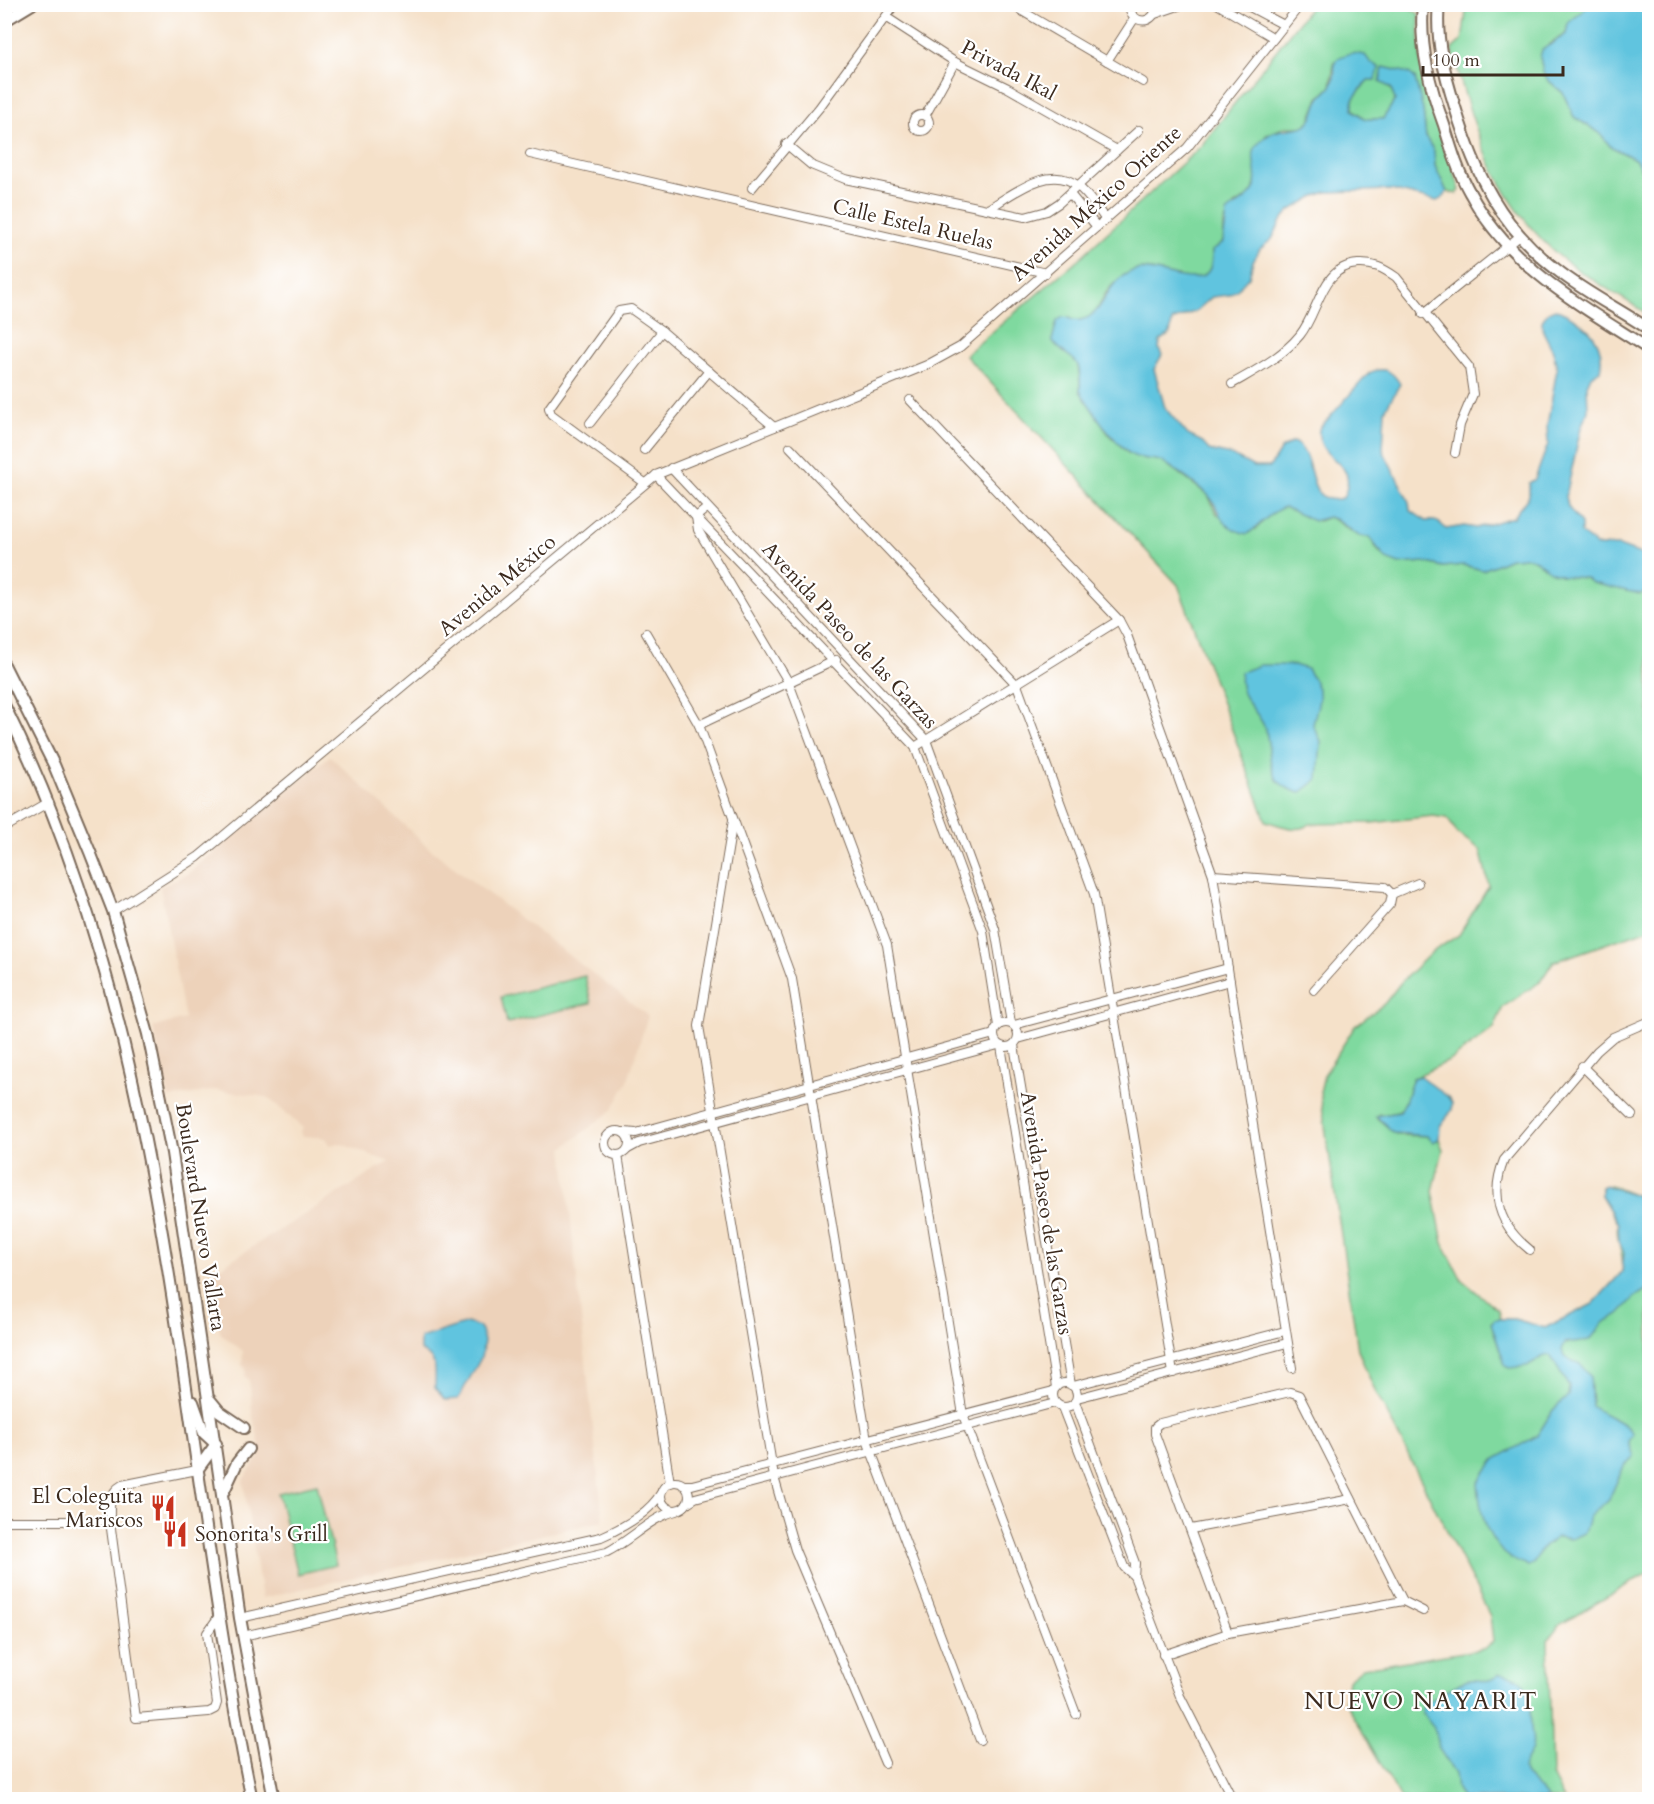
<svg xmlns="http://www.w3.org/2000/svg" width="1654" height="1804" font-family="Cardo,serif">
	<style>
		.built { fill: #edd2ba }
		.green { fill: #7fd99f; stroke: #5d825e; stroke-width: 1.5 }
		.water { fill: #61c4df; stroke: #4e777e; stroke-width: 1.5 }
		.lines { fill: none; stroke-linecap: round; stroke-linejoin: round }
		.street-casing { stroke: #7c6a5a; stroke-width: 10 }
		.secondary-casing { stroke: #7c6a5a; stroke-width: 14 }
		.highway-casing { stroke: #7c6a5a; stroke-width: 16 }
		.street { stroke: #fff; stroke-width: 8 }
		.secondary { stroke: #fff; stroke-width: 10 }
		.highway { stroke: #fff; stroke-width: 14 }
		.labels { text-anchor: middle; stroke-width: 4.5; stroke-linejoin: round; paint-order: stroke }
		.street-label { font-size: 21px; fill: #3b2a1e; stroke: #fff }
		.poi-label { font-size: 21px; fill: #3b2a1e; stroke: #fff; text-anchor: end }
		.quarter-label { font-size: 24px; letter-spacing: 1.5px; fill: #3b2a1e; stroke: #fff }
	</style>
	<rect width="100%" height="100%" fill="#fff"/>
	<filter id="ink" filterUnits="userSpaceOnUse"><feTurbulence type="fractalNoise" baseFrequency=".0167" numOctaves="2"/><feDisplacementMap in="SourceGraphic" scale="12" xChannelSelector="R" yChannelSelector="G"/><feConvolveMatrix kernelMatrix="1 2 1 2 8 2 1 2 1" color-interpolation-filters="sRGB"/></filter>
	<filter id="wash" filterUnits="userSpaceOnUse"><feTurbulence type="fractalNoise" baseFrequency=".008" numOctaves="4" result="noise"/><feDisplacementMap in="SourceGraphic" scale="24" xChannelSelector="R" yChannelSelector="G"/><feGaussianBlur stdDeviation="1.35" result="paint"/><feColorMatrix in="noise" values="0 0 0 0 0 0 0 0 0 0 0 0 0 0 0 0 0 1.4 0 .05"/><feComposite in="paint" operator="in"/></filter>
	<g filter="url(#wash)">
		<rect width="100%" height="100%" fill="#f5e1c9"/>
		<polygon class="built" points="330,756 430,849 648,1016 627,1083 612,1110 563,1148 603,1521 262,1598 243,1480 261,1454 257,1450 260,1446 252,1413 251,1394 249,1380 245,1376 246,1369 242,1365 243,1351 220,1333 209,1274 389,1162 339,1143 329,1145 326,1138 303,1136 300,1132 303,1128 267,1097 216,1090 169,1098 153,1027 185,1019 160,887 187,874"/>
		<g class="green">
			<path d="M 1312,5 L 1406,5 L 1419,14 L 1421,67 L 1460,190 L 1457,194 L 1447,192 L 1435,166 L 1434,151 L 1426,138 L 1423,110 L 1395,70 L 1383,67 L 1387,84 L 1394,94 L 1395,100 L 1383,119 L 1365,119 L 1353,109 L 1353,99 L 1368,80 L 1376,80 L 1334,62 L 1331,87 L 1319,98 L 1310,121 L 1302,127 L 1285,127 L 1266,135 L 1256,168 L 1257,178 L 1253,191 L 1247,198 L 1234,205 L 1224,223 L 1223,242 L 1212,251 C 1216,303 1158,263 1135,270 C 1125,274 1112,284 1106,293 C 1095,310 1100,318 1074,321 L 1069,317 C 1072,342 1081,367 1080,391 L 1090,402 L 1107,432 L 1128,453 L 1162,461 L 1208,495 L 1217,514 L 1256,529 L 1272,511 L 1284,507 L 1319,521 L 1328,517 C 1342,521 1355,539 1369,537 L 1380,553 L 1413,563 L 1424,562 L 1443,567 L 1463,565 L 1483,570 L 1511,558 L 1525,557 L 1534,559 L 1563,576 L 1585,578 L 1592,583 L 1612,586 L 1627,591 L 1649,590 L 1649,929 L 1553,962 L 1540,982 L 1503,1007 L 1494,1028 L 1451,1060 L 1413,1078 C 1403,1101 1410,1116 1379,1114 L 1377,1118 L 1398,1135 L 1427,1136 L 1433,1141 L 1439,1139 L 1443,1150 L 1433,1191 L 1443,1243 L 1462,1280 L 1498,1310 L 1500,1319 L 1514,1319 L 1545,1328 L 1593,1304 L 1622,1272 C 1626,1254 1614,1241 1618,1224 L 1601,1195 L 1601,1187 L 1611,1185 L 1644,1198 L 1649,1197 L 1649,1572 L 1561,1624 L 1548,1640 L 1552,1776 L 1564,1799 L 1401,1799 L 1345,1701 L 1348,1680 L 1363,1668 L 1483,1649 L 1493,1642 L 1490,1616 L 1371,1382 L 1358,1350 L 1320,1092 L 1324,1075 L 1355,1026 L 1385,1003 L 1402,981 L 1432,952 L 1459,935 L 1489,886 L 1480,849 L 1458,834 L 1447,818 L 1433,816 L 1372,823 L 1310,824 C 1298,834 1280,825 1266,821 L 1178,585 L 965,355 L 1082,256 L 1185,161 L 1201,146 Z"/>
			<path d="M 1467,5 L 1587,5 L 1582,12 L 1568,23 L 1566,34 L 1549,44 L 1540,57 L 1548,80 L 1563,93 L 1574,117 L 1600,133 L 1610,146 L 1635,159 L 1649,181 L 1649,315 C 1621,296 1582,276 1557,254 C 1496,201 1472,126 1452,49 L 1462,40 Z"/>
			<polygon points="585,976 591,1003 507,1023 501,997"/>
			<polygon points="317,1484 336,1565 298,1574 278,1493"/>
		</g>
		<g class="water">
			<path d="M 1587,5 L 1649,5 C 1650,19 1651,34 1650,48 C 1648,62 1640,91 1650,102 L 1649,181 L 1635,159 L 1610,146 L 1600,133 L 1574,117 L 1563,93 L 1548,80 L 1543,72 L 1540,57 L 1542,50 L 1566,34 L 1568,23 L 1582,12 Z"/>
			<path d="M 1353,53 L 1365,55 L 1370,62 L 1379,67 L 1376,80 L 1368,80 L 1353,99 L 1353,110 L 1365,119 L 1383,119 L 1395,100 L 1391,88 L 1380,82 L 1383,67 L 1409,73 L 1415,78 L 1423,110 L 1426,138 L 1434,151 L 1435,166 L 1447,192 L 1442,199 L 1437,201 L 1391,190 L 1326,192 L 1313,197 L 1289,211 L 1281,221 L 1272,239 L 1260,249 L 1253,261 L 1249,277 L 1238,289 L 1229,295 L 1212,297 L 1196,311 L 1172,321 L 1170,334 L 1160,341 L 1159,349 L 1162,355 L 1154,369 L 1165,408 L 1188,435 L 1201,441 L 1209,450 L 1231,455 L 1254,467 L 1270,467 L 1281,449 L 1293,442 C 1320,453 1301,509 1343,498 C 1362,459 1316,464 1319,429 L 1369,373 C 1383,366 1392,370 1400,384 L 1385,410 L 1383,450 L 1409,502 L 1410,510 L 1426,521 C 1435,520 1439,521 1446,529 L 1464,526 L 1476,528 L 1513,517 L 1529,496 L 1529,483 L 1535,479 L 1548,444 L 1547,426 L 1557,369 L 1553,351 L 1543,331 L 1542,321 L 1548,312 L 1555,309 C 1582,320 1607,338 1600,370 L 1591,376 L 1587,385 L 1588,411 L 1581,427 L 1566,496 L 1568,507 L 1581,524 L 1581,533 L 1597,546 L 1619,546 L 1649,557 L 1649,590 L 1640,594 L 1592,583 L 1585,578 L 1563,576 L 1550,571 L 1534,559 L 1525,557 L 1511,558 L 1483,570 L 1463,565 L 1443,567 L 1424,562 L 1399,564 L 1386,559 L 1369,537 L 1359,536 L 1337,520 L 1328,517 L 1314,521 L 1284,507 C 1269,512 1261,526 1247,534 C 1214,526 1222,507 1206,493 C 1197,486 1169,464 1160,461 C 1151,458 1136,460 1129,453 C 1109,436 1094,413 1080,391 C 1082,349 1070,365 1052,340 L 1057,321 L 1063,317 C 1070,317 1073,322 1080,320 C 1108,315 1102,279 1136,270 C 1159,264 1216,302 1212,251 L 1223,242 L 1227,213 C 1235,204 1249,200 1254,189 C 1260,174 1248,157 1257,145 C 1276,121 1299,135 1310,121 C 1315,115 1315,106 1319,100 C 1321,95 1328,91 1331,86 C 1341,68 1323,59 1353,53 Z"/>
			<path d="M 1260,665 L 1294,665 L 1307,669 C 1326,698 1319,695 1313,725 L 1321,741 L 1318,779 L 1300,793 C 1291,790 1282,787 1276,778 C 1268,764 1270,747 1266,732 C 1261,710 1236,701 1241,672 Z"/>
			<path d="M 1420,1076 L 1448,1097 L 1452,1103 L 1452,1110 L 1440,1126 L 1439,1139 L 1433,1142 L 1427,1136 L 1394,1133 L 1376,1116 L 1400,1112 C 1407,1101 1408,1091 1413,1078 Z"/>
			<path d="M 1605,1185 L 1644,1198 L 1649,1197 L 1649,1288 L 1635,1297 L 1619,1314 L 1603,1323 L 1590,1340 L 1565,1343 L 1562,1350 L 1564,1357 L 1580,1364 L 1590,1376 L 1592,1406 C 1605,1417 1624,1420 1633,1434 L 1628,1441 L 1634,1456 L 1624,1466 L 1609,1499 L 1589,1517 L 1584,1533 L 1571,1539 L 1557,1537 L 1540,1550 L 1534,1563 L 1528,1566 C 1489,1554 1480,1518 1478,1482 L 1495,1459 L 1537,1436 L 1553,1410 L 1568,1396 L 1569,1387 L 1550,1355 L 1542,1357 L 1527,1366 L 1509,1368 L 1505,1365 L 1491,1323 L 1495,1319 L 1514,1319 L 1545,1328 L 1593,1304 L 1622,1272 L 1624,1253 L 1619,1242 L 1618,1224 L 1601,1195 L 1601,1187 Z"/>
			<path d="M 467,1323 L 480,1327 L 484,1341 L 481,1358 L 458,1399 L 445,1400 L 435,1388 C 435,1370 439,1360 420,1350 L 420,1338 Z"/>
			<path d="M 1499,1674 C 1533,1676 1529,1698 1531,1725 C 1531,1731 1534,1742 1532,1748 C 1529,1759 1521,1761 1524,1774 L 1549,1799 L 1463,1799 L 1457,1789 L 1455,1773 L 1439,1749 L 1434,1728 L 1422,1713 L 1423,1706 C 1424,1704 1461,1682 1464,1681 C 1478,1676 1486,1687 1499,1674 Z"/>
		</g>
	</g>
	<g filter="url(#ink)">
		<g class="lines">
			<g class="street-casing">
				<g id="street">
					<polyline points="1010,4 1143,82"/>
					<path d="M 1129,4 C 1130,26 1157,26 1156,4"/>
					<polyline points="1217,4 1274,38"/>
					<polyline points="1244,4 1284,25"/>
					<polyline points="1155,14 1184,4"/>
					<polyline points="886,17 955,62 1008,88 1117,150"/>
					<polyline points="1107,61 1134,19"/>
					<circle cx="921" cy="123" r="8"/>
					<polyline points="925,116 955,62"/>
					<polyline points="786,144 811,165 845,179 1025,217 1047,211 1059,203 1139,130"/>
					<polyline points="530,154 1046,273"/>
					<polyline points="752,188 819,108 895,4"/>
					<polyline points="1070,194 1097,227"/>
					<path d="M 988,209 C 1013,194 1051,162 1079,187 C 1089,196 1098,209 1106,220"/>
					<polyline points="1423,314 1520,236"/>
					<path d="M 1232,384 C 1256,370 1282,357 1300,335 C 1319,312 1321,266 1358,264 C 1373,263 1383,268 1396,277 L 1469,367 L 1473,394 L 1460,425 L 1455,453"/>
					<polyline points="910,400 1119,620 1127,635 1213,875 1292,1368"/>
					<polyline points="590,423 662,331"/>
					<polyline points="790,447 1017,685 1094,894 1173,1373"/>
					<polyline points="644,450 709,371"/>
					<polyline points="671,468 926,740 995,929 1011,1023"/>
					<polyline points="656,475 915,747 983,931 998,1026"/>
					<polyline points="645,483 551,414 549,408 619,311 631,309 662,331 774,427"/>
					<polyline points="707,508 696,517 698,530 789,683 887,945 963,1415 1076,1714"/>
					<polyline points="646,633 699,725 792,979 867,1440 980,1740"/>
					<polyline points="699,725 836,660"/>
					<polyline points="915,747 1119,620"/>
					<polyline points="733,820 699,1026 774,1477 795,1550 885,1763"/>
					<polyline points="4,828 49,802"/>
					<polyline points="1213,875 1385,887 1392,894"/>
					<polyline points="1392,894 1418,883"/>
					<polyline points="113,911 198,857 656,475 927,365 960,347 1187,148 1301,4"/>
					<polyline points="1314,990 1390,904 1392,894"/>
					<circle cx="1006" cy="1035" r="12"/>
					<polyline points="1014,1025 1228,968"/>
					<polyline points="1018,1039 1230,981"/>
					<polyline points="1014,1045 1071,1385"/>
					<polyline points="1001,1046 1056,1387"/>
					<polyline points="1582,1066 1632,1115"/>
					<circle cx="617" cy="1143" r="12"/>
					<polyline points="624,1132 636,1133 994,1034"/>
					<polyline points="628,1149 639,1143 998,1045"/>
					<polyline points="618,1155 670,1483"/>
					<path d="M 1530,1250 C 1500,1226 1489,1197 1504,1160 L 1597,1051 L 1613,1037 L 1650,1021"/>
					<circle cx="1065" cy="1395" r="12"/>
					<polyline points="1073,1386 1285,1331"/>
					<polyline points="1077,1398 1287,1343"/>
					<polyline points="1075,1402 1135,1563 1134,1576 1180,1696 1233,1800"/>
					<polyline points="1062,1407 1124,1567 1134,1576"/>
					<path d="M 197,1470 L 122,1485 C 108,1493 110,1506 110,1521 L 136,1718 L 209,1712 L 215,1709 L 217,1703 L 207,1633 L 219,1616"/>
					<circle cx="675" cy="1496" r="14"/>
					<polyline points="683,1485 692,1485 1053,1391"/>
					<polyline points="687,1503 695,1498 1055,1403"/>
					<polyline points="4,1521 110,1521"/>
					<polyline points="1191,1529 1351,1499"/>
					<path d="M 240,1618 L 601,1537 C 622,1528 649,1513 661,1493"/>
					<polyline points="1228,1633 1155,1434 1155,1427 1160,1423 1290,1392 1299,1395 1403,1601 1423,1611"/>
					<path d="M 243,1636 L 607,1552 C 631,1540 651,1517 676,1511"/>
					<polyline points="1163,1655 1228,1633 1403,1601"/>
				</g>
			</g>
			<g class="secondary-casing">
				<g id="secondary">
					<path d="M 1423,4 C 1419,46 1430,87 1444,125 C 1451,148 1458,172 1470,193 C 1510,268 1581,305 1650,350"/>
					<path d="M 1439,4 C 1435,39 1445,75 1455,107 C 1475,174 1501,227 1557,270 C 1586,293 1619,309 1650,330"/>
					<polyline points="4,21 32,4"/>
					<polyline points="4,665 54,765 90,852 113,911 148,1034 172,1153 240,1618 274,1800"/>
					<path d="M 4,705 C 175,1046 176,1433 252,1800"/>
					<polyline points="210,1400 219,1411 244,1428"/>
					<polyline points="193,1402 204,1433 216,1444 197,1470"/>
					<polyline points="224,1491 237,1463 248,1449"/>
				</g>
			</g>
			<g class="highway-casing">
				<polyline id="highway" points="4,6 7,4"/>
			</g>
			<use href="#street" class="street"/>
			<use href="#secondary" class="secondary"/>
			<use href="#highway" class="highway"/>
		</g>
	</g>
	<defs>
		<g id="restaurant-bare" transform="scale(2.07)"><path d="M-5-6h1v4h1v-4h1v4h1v-4h1v5L-1.5 .5V6h-2V.5L-5-1ZM5-6V6H3V1.5H1.5Q1.5-4 5-6Z" fill="#c8321e" stroke="#fff" stroke-width="2.5" paint-order="stroke"/></g>
	</defs>
	<g fill-rule="evenodd">
		<use href="#restaurant-bare" x="163" y="1508"/>
		<use href="#restaurant-bare" x="175" y="1534"/>
	</g>
	<g class="labels">
		<g class="street-label">
			<text transform="translate(1009 70) rotate(28)" y="7">Privada Ikal</text>
			<text transform="translate(1096 203) rotate(-42)" y="7">Avenida México Oriente</text>
			<text transform="translate(913 224) rotate(13)" y="7">Calle Estela Ruelas</text>
			<text transform="translate(497 585) rotate(-40)" y="7">Avenida México</text>
			<text transform="translate(850 635) rotate(47)" y="7">Avenida Paseo de las Garzas</text>
			<text transform="translate(1047 1213) rotate(81)" y="7">Avenida Paseo de las Garzas</text>
			<text transform="translate(201 1217) rotate(81)" y="7">Boulevard Nuevo Vallarta</text>
		</g>
		<g class="poi-label">
			<text x="143" y="1503">El Coleguita<tspan x="143" dy="24">Mariscos</tspan></text>
			<text x="195" y="1541" text-anchor="start">Sonorita's Grill</text>
		</g>
		<g class="quarter-label">
			<text x="1421" y="1709">NUEVO NAYARIT</text>
		</g>
	</g>
	<rect width="1654" height="1804" fill="none" stroke="#fff" stroke-width="24"/>
	<path d="M1423 66v9h140v-9" fill="none" stroke="#3b2a1e" stroke-width="3"/>
	<text x="1432" y="66" font-size="18" fill="#3b2a1e" stroke="#ffffff" stroke-width="4.5" paint-order="stroke">100 m</text>
</svg>
